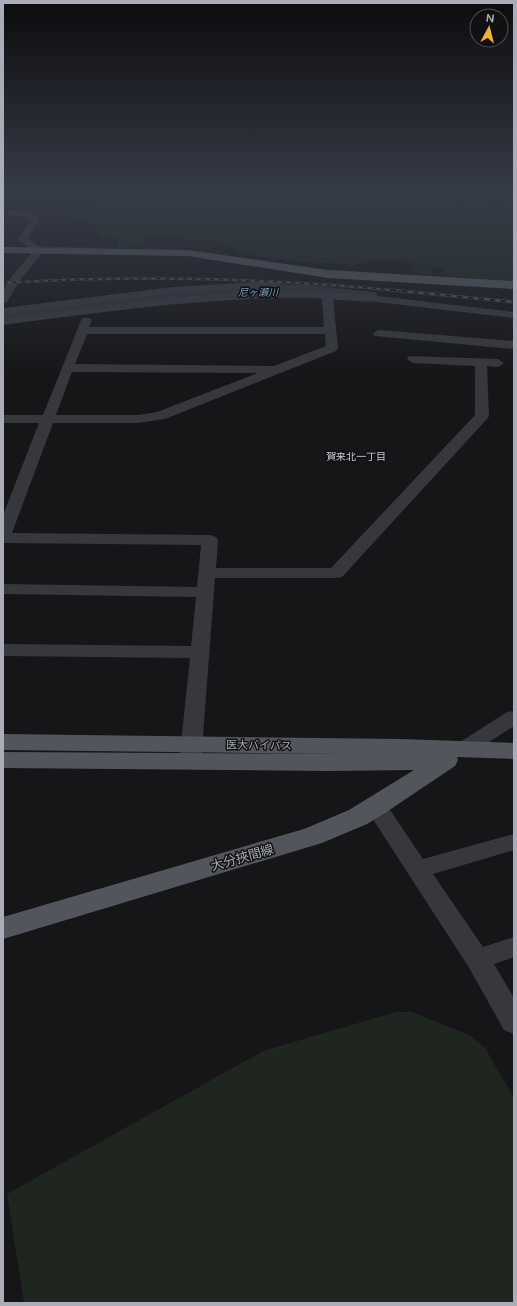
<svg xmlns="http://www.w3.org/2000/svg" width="517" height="1306" font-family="Figtree,'Noto Sans JP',sans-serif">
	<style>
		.green { fill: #1e261f }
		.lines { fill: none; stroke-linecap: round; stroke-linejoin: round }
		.stream { stroke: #2c353c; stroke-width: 3 }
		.river { fill: #2c353c; fill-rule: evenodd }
		.minor { fill: #37383d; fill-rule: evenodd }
		.major { fill: #53555c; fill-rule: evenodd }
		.rail-far1-casing { stroke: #4a4c52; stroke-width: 2.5 }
		.rail-casing { stroke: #4a4c52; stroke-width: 3 }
		.rail-far1 { stroke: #111113; stroke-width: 1.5; stroke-dasharray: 4.5; stroke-linecap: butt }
		.rail { stroke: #111113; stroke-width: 2; stroke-dasharray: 5.5; stroke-linecap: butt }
		.labels { text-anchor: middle; stroke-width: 3; stroke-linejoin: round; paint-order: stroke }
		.far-water-label { font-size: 10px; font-style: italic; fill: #7f9bb3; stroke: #111113 }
		.far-neighbourhood-label { font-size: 10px; fill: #c9ccd4; stroke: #111113 }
		.street-label { font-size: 11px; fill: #a8adb8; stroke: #111113 }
		.near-street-label { font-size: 13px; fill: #a8adb8; stroke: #111113 }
	</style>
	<rect width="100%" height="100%" fill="#161618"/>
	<g class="green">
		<polygon points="148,193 434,193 437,203 514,209 514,281 438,275 443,270 443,267 430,267 433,273 432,275 415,273 413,269 419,266 405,261 368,261 355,265 290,261 242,253 227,244 215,241 148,236 144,238 144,246 118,248 117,244 119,239 101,238 97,226 82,219 55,217 102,208 105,203 150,195"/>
		<polygon points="396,1012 412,1012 469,1035 485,1048 514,1098 514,1303 24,1303 7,1194 263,1051"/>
	</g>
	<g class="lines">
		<polyline class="stream" points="31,248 93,249"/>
		<polygon class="river" points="243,284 306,285 375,292 378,296 375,300 368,302 285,296 223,297 152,303 3,322 3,310 152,291"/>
		<g class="minor">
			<path d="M 11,210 C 22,211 32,211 40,219 L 28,238 L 38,246 L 39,249 L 43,252 L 18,283 L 7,302 L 3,303 L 3,290 L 9,280 L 31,254 L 28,252 L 30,249 L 18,239 L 30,220 L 24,217 L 8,215 L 8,211 Z"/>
			<path d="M 276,281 L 281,284 L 281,291 L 352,293 L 514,312 L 514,318 L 352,299 L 333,299 L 338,348 L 336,351 L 165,419 L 138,423 L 53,423 L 12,533 L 210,535 L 216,537 L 218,540 L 216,568 L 331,568 L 475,415 L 475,366 L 413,363 L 407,359 L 409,356 L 498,359 L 504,363 L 498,367 L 487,366 L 489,416 L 487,419 L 342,577 L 336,578 L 215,578 L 201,762 L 198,767 L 190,769 L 182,767 L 179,762 L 190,658 L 3,656 L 3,644 L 191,646 L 196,597 L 3,594 L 3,584 L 197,587 L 201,545 L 3,543 L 3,515 L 39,423 L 3,423 L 3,415 L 43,415 L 82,318 L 90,318 L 92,320 L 89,327 L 324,327 L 322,298 C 215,296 109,311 3,325 L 3,319 L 173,297 L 271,291 L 271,287 L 173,293 L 3,314 L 3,308 L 173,287 ZM 87,334 L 325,334 L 326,346 L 274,366 L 75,364 ZM 72,372 L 258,373 L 157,412 L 138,415 L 56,415 Z"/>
			<polygon points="379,330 514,341 514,349 375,336 373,334 375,332"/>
			<polygon points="514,711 514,726 471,754 464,756 457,754 453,749 457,744 507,712"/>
			<polygon points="376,799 384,801 423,859 514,834 514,850 433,874 483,947 514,937 514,957 494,964 514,998 514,1034 504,1030 468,966 365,807 368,801"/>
		</g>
		<g class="major">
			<polygon points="3,247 188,250 328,270 514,281 514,289 328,278 188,256 3,253"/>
			<polygon points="3,734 401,739 514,743 514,759 457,757 458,760 455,766 385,813 367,824 322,843 3,939 3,917 304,829 349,810 414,770 328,771 3,768 3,752 349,754 3,750"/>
		</g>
		<g class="rail-far1-casing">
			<path id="rail-far1" d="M 3,283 C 136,275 269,278 401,291"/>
		</g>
		<g class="rail-casing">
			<polyline id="rail" points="391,290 514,302"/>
		</g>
		<use href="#rail-far1" class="rail-far1"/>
		<use href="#rail" class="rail"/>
	</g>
	<linearGradient id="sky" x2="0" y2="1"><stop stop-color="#0c0c0d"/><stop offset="0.51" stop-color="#363c48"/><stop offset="1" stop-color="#363c48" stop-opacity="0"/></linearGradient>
	<rect width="517" height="376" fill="url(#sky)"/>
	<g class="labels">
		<g class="far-water-label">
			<text x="258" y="296">尼ヶ瀬川</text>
		</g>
		<g class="far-neighbourhood-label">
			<text x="356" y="460">賀来北一丁目</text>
		</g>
		<g class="street-label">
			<text transform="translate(259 745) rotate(1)" y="4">医大バイパス</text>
		</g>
		<g class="near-street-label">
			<text transform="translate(242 857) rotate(-16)" y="5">大分挾間線</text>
		</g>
	</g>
	<rect width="517" height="1306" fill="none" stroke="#a8adb8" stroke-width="8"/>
	<g transform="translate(489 28) rotate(7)"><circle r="19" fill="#111113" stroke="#4d4f55"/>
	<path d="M0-3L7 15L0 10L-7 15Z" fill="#f2b134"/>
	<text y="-6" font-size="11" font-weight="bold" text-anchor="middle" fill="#a8adb8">N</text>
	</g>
</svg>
